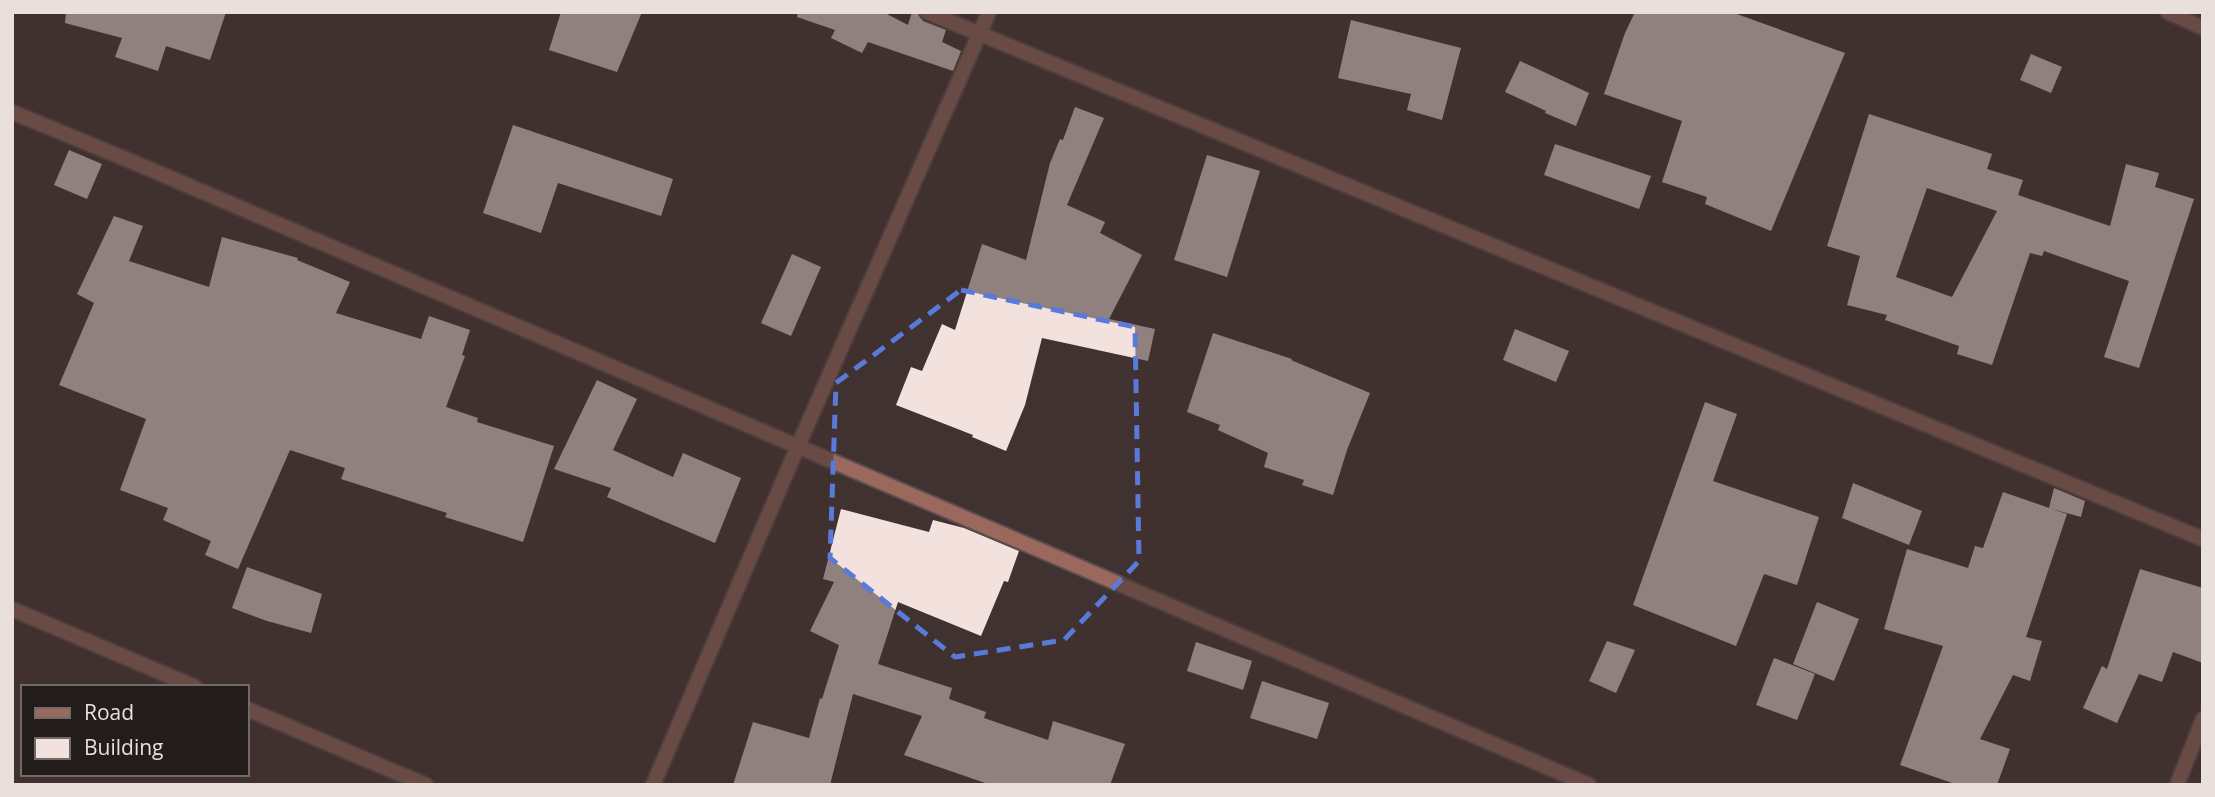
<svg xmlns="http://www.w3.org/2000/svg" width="2215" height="797" font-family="'Open Sans',sans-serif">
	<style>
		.building { fill: #f2e1dd; fill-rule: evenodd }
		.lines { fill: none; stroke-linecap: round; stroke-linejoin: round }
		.minor-casing { stroke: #5b4e4c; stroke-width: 18 }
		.minor { stroke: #9b685e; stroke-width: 14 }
		.marked { fill: none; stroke: #5a7ada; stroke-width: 5; stroke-dasharray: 14 9; stroke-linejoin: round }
	</style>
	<rect width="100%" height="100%" fill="#403230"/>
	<g class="building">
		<polygon points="66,12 226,12 210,60 166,46 158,71 115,57 122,38 65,23"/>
		<polygon points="561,12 642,12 617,72 549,50"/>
		<polygon points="798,12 883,12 908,25 912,12 918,12 923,21 946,30 942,42 961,51 953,71 868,42 862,53 831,38 835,30 797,17"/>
		<polygon points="1635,12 1731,12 1845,53 1771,231 1705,204 1707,197 1662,182 1682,121 1604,94 1625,33"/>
		<polygon points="1351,20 1461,48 1442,120 1407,110 1411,94 1338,78"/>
		<polygon points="2031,54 2062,67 2051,93 2020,80"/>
		<polygon points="1520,61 1589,93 1576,126 1545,113 1546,111 1505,92"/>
		<polygon points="1075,107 1104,118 1067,205 1105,222 1100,233 1142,255 1109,319 1155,329 1148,361 1042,338 1025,405 1006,451 972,437 973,435 896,405 911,367 922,371 942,324 955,330 982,244 1026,260 1050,163 1060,139 1063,140"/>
		<path d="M 1869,114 L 1992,154 L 1987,169 L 2023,180 L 2018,195 L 2110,226 L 2126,164 L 2159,173 L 2155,187 L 2194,199 L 2139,368 L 2104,357 L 2129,281 L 2044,251 L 2042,256 L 2030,253 L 1992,365 L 1957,354 L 1959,346 L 1885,320 L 1887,315 L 1847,305 L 1860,256 L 1827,246 ZM 1927,188 L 1997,211 L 1952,297 L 1896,277 Z"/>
		<polygon points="513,125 673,179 661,216 558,183 541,233 483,213"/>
		<polygon points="1555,144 1651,176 1639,209 1544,175"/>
		<polygon points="69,150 102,164 87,199 54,185"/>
		<polygon points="1207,155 1260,171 1227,277 1174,260"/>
		<polygon points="114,216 143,226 129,261 209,287 222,237 298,258 297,260 350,282 336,313 421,339 429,316 470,330 462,355 465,356 446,407 478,418 477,422 554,446 523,542 445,517 447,513 341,479 345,468 290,450 238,569 205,555 211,541 163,520 168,508 120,490 146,419 59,385 94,303 77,294"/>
		<polygon points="792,254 821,267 791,336 761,323"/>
		<polygon points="1515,329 1569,351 1556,382 1503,360"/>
		<polygon points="1213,333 1292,359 1291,360 1370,393 1347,450 1333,495 1302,485 1304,480 1264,467 1268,453 1218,430 1220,425 1187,412"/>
		<polygon points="597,380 637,399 613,450 673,477 683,453 741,478 715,543 607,497 611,488 554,469"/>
		<polygon points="1705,402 1737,414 1713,481 1819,517 1797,585 1764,574 1736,646 1633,605"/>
		<polygon points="1853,483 1922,511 1909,545 1842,518"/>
		<polygon points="2054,488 2085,501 2081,517 2052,509 2067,514 2026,637 2042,641 2030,681 2013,675 1980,739 2010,749 1997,785 1958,785 1900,765 1943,646 1884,629 1907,549 1968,568 1975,546 1983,548 2003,492 2049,508"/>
		<polygon points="841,509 929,532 933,520 964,528 1019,551 1008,582 1004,581 981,636 898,602 878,664 952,688 949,699 986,712 984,718 1048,740 1053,721 1125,744 1110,785 991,785 904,755 922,716 853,694 830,785 733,785 753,722 809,738 820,698 822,699 839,645 810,631 834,582 823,579"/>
		<polygon points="247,567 322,594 311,633 267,621 232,608"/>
		<polygon points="2140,569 2203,588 2203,663 2173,652 2162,682 2139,674 2117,723 2083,708 2102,666 2107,669"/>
		<polygon points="1817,602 1859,619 1834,681 1793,664"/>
		<polygon points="1607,641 1635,650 1616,693 1589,681"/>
		<polygon points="1196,642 1252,661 1243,690 1187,671"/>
		<polygon points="1774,658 1815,674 1797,720 1756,705"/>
		<polygon points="1262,681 1329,703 1317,739 1250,718"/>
	</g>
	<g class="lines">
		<g class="minor-casing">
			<g id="minor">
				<polyline points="927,12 2203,539"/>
				<polyline points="2168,12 2203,28"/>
				<polyline points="12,112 140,165 1589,785"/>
				<polyline points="12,609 195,687"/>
				<polyline points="247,709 426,785"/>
				<polyline points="653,785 798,446 989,12"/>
				<polyline points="2177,785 2203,719"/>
			</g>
		</g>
		<use href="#minor" class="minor"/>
	</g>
	<path d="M0 0H2215V797H0ZM 961,290 L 1135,327 L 1139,561 L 1064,640 L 955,657 L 830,558 L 836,383 Z" fill="#403230" fill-opacity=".55" fill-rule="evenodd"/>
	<path class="marked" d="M 961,290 L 1135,327 L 1139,561 L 1064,640 L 955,657 L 830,558 L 836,383 Z"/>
	<rect width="2215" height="797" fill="none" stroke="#e9e0de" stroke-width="28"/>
	<rect x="21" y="685" width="228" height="91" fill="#221c1b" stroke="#726a69" stroke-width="2"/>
	<rect x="35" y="708" width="35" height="10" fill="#9b685e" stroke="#726a69" stroke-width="2"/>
	<text x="84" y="720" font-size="21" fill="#e9e0de">Road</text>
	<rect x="35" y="738" width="35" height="21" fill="#f2e1dd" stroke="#726a69" stroke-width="2"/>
	<text x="84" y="755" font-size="21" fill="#e9e0de">Building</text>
</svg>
